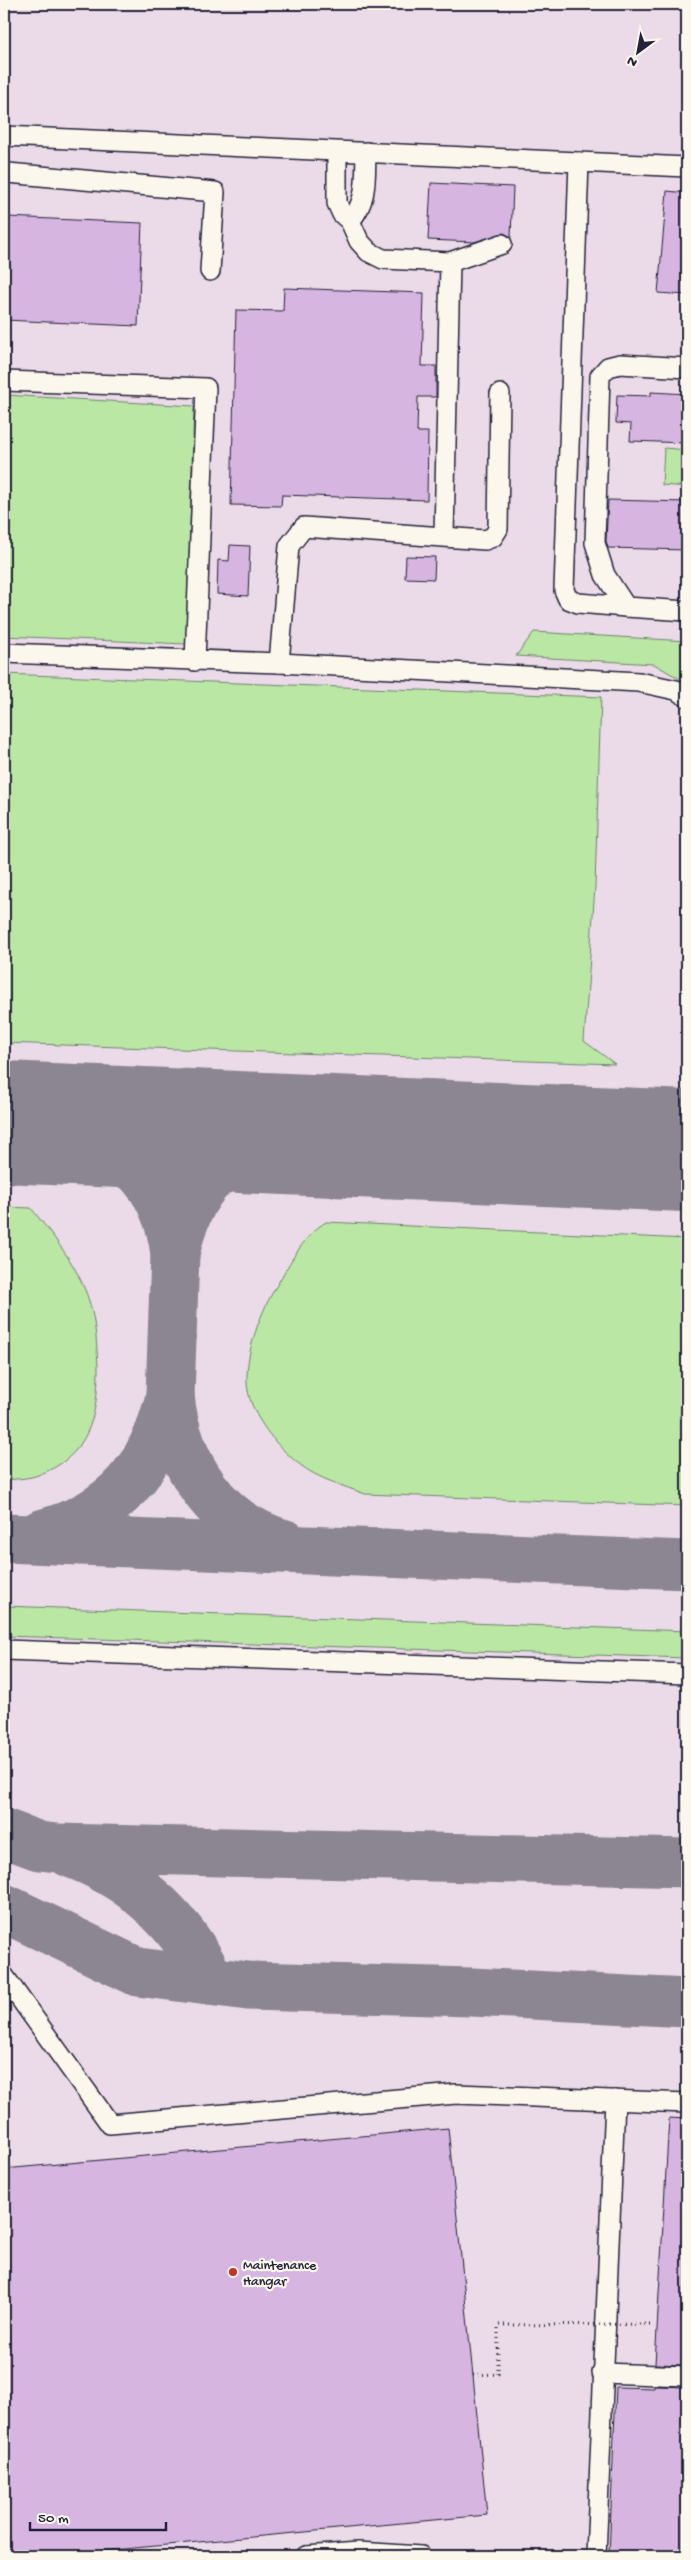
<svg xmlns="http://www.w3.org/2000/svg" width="691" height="2560" font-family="'Gochi Hand',sans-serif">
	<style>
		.built { fill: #ebdae7 }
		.green { fill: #bae7a4; stroke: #6e8470 }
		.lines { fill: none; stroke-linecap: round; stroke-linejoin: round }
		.taxiway { stroke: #8b8692; stroke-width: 49 }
		.runway { stroke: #8b8692; stroke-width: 122 }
		.building { fill: #d6b5e0; stroke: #22223b }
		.minor-casing { stroke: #22223b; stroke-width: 22 }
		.minor { stroke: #fbf7ec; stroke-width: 19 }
		.path-bridge { stroke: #22223b; stroke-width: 3; stroke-dasharray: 1 4; stroke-linecap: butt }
		.poi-dot { fill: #c8321e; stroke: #fbf7ec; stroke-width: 2 }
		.labels { text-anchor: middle; stroke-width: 4.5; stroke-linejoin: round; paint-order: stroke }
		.poi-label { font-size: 14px; fill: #22223b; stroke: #fbf7ec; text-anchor: start }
	</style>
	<rect width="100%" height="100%" fill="#f4eaea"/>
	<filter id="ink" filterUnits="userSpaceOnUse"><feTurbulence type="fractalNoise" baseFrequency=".02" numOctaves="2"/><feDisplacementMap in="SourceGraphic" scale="10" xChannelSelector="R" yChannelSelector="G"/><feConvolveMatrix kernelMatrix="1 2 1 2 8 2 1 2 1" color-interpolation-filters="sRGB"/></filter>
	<g filter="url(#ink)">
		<rect class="built" x="4" y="4" width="683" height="2552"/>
		<g class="green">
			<polygon points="4,395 194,406 186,644 4,636"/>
			<polygon points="664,448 687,450 687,487 662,485"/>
			<polygon points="534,632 687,641 687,683 654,664 516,656"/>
			<polygon points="4,674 601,697 595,887 584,1041 615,1064 4,1043"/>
			<path d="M 4,1207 L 31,1208 C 54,1237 78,1266 89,1301 C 96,1322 97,1347 98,1369 C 98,1417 88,1457 38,1475 C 28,1479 14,1479 4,1480 Z"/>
			<path d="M 326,1222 L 687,1239 L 687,1506 L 365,1494 C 344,1486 318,1479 299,1464 C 276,1446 248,1413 247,1382 C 246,1350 261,1311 277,1285 C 290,1263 304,1235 326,1222 Z"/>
			<polygon points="4,1606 687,1631 687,1658 4,1636"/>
		</g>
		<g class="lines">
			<g class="taxiway">
				<path d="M 52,1124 C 121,1144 166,1178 175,1254 C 195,1166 230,1156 310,1135"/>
				<polyline points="170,1396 175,1254"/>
				<path d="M 41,1534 C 115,1515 153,1469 170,1396 C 177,1463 216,1526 285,1544"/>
				<polyline points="4,1538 687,1565"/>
				<polyline points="4,1833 39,1846 57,1848 687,1863"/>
				<path d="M 70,1853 C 130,1875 179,1917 207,1975"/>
				<polyline points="4,1908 138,1972 248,1986 472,1992 687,2003"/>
			</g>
			<polyline class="runway" points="4,1122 687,1151"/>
		</g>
		<g class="building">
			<polygon points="431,183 513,187 511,237 504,233 474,242 428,240"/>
			<polygon points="667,191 687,193 687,295 658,293"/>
			<polygon points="7,217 142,223 138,326 4,320 4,231 6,231"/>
			<polygon points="284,288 424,293 422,366 436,366 436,397 418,397 417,432 428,432 427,500 282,495 281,506 231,505 236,310 283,311"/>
			<polygon points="651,392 687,394 687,443 630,441 631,424 616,423 617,395 651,396"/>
			<polygon points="608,500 687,502 687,550 608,548 606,541"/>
			<polygon points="230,545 250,546 248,596 217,594 218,560 229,561"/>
			<polygon points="406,556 435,557 434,579 405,578"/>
			<polygon points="669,2118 687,2119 687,2365 655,2364"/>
			<polygon points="448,2128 487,2515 49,2556 4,2556 4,2169"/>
			<polygon points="654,2386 687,2387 687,2556 609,2556 616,2387 654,2388"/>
		</g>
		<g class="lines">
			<g class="minor-casing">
				<g id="minor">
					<polyline points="4,136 687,167"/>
					<polyline points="337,152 337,203 342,214 350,221 359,241 369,252 383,259 450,262 502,244"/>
					<polyline points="579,162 564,590 568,599 578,603 626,607"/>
					<polyline points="4,176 8,173 215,192 210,271"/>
					<path d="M 350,221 C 368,201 365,178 366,152"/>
					<polyline points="687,368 620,364 608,367 600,376 595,543 605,575 626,607 687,611"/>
					<polyline points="4,381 206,388 195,661"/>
					<polyline points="444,536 450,262"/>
					<polyline points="4,653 279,663 639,682 676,690 687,697"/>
					<polyline points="279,663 289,546 304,527 485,540 493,537 498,529 500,394"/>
					<polyline points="4,1650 687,1674"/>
					<polyline points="4,1976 110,2124 456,2094 687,2103"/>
					<polyline points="602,2373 687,2376"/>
					<polyline points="306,2556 358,2552 421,2556"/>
					<polyline points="596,2556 615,2100"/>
				</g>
			</g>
			<use href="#minor" class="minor"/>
			<polyline class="path-bridge" points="473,2375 498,2374 498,2325 654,2324"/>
		</g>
	</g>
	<circle class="poi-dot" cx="233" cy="2272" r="5"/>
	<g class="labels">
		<g class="poi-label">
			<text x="243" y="2269">Maintenance<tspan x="243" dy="16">Hangar</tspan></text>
		</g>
	</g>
	<rect width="691" height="2560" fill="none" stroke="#fbf7ec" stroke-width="20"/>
	<rect x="10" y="10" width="671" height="2540" fill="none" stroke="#22223b" stroke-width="2" filter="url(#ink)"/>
	<g transform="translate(638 52) rotate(212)" stroke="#fbf7ec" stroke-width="4" paint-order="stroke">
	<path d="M0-4L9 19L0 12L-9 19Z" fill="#22223b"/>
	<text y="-8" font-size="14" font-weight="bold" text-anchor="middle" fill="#22223b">N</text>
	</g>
	<path d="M30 2522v8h136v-8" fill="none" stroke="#22223b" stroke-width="2.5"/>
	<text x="38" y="2522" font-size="15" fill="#22223b" stroke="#fbf7ec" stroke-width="4" paint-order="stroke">50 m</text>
</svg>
